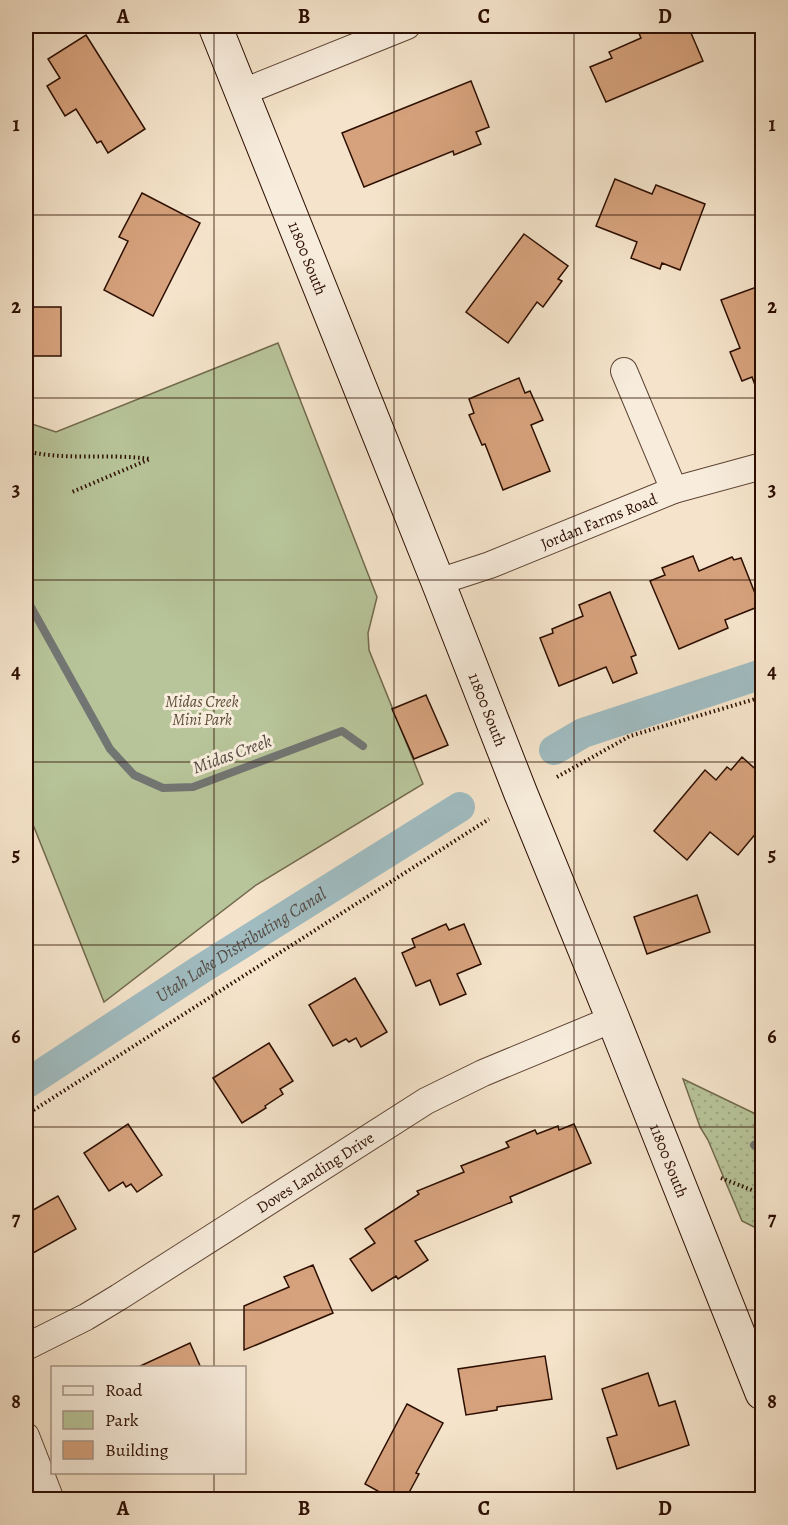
<svg xmlns="http://www.w3.org/2000/svg" width="788" height="1525" font-family="Alegreya,serif">
	<style>
		.grass { fill: url(#grass-dots); stroke: #726a4e; stroke-width: 1.5 }
		.park { fill: #b8c59a; stroke: #726a4e; stroke-width: 1.5 }
		.lines { fill: none; stroke-linecap: round; stroke-linejoin: round }
		.stream { stroke: #727674; stroke-width: 8 }
		.canal { stroke: #a0bcc1; stroke-width: 30 }
		.building { fill: #d6a27d; stroke: #2c0e01; stroke-width: 1.5 }
		.minor-casing { stroke: #5e4434; stroke-width: 28 }
		.secondary-casing { stroke: #2c0e01; stroke-width: 35 }
		.path { stroke: #2c0e01; stroke-width: 4; stroke-dasharray: 1.5 3; stroke-linecap: butt }
		.minor { stroke: #f8eddd; stroke-width: 26 }
		.secondary { stroke: #f8eddd; stroke-width: 33 }
		.grid { fill: none; stroke: #2c0e01; stroke-width: 1.5; stroke-opacity: 0.55 }
		.labels { text-anchor: middle; stroke-width: 6; stroke-linejoin: round; paint-order: stroke }
		.street-label { font-size: 16px; fill: #2c0e01; stroke: #f8eddd }
		.park-label { font-size: 16px; font-style: italic; fill: #5d4e37; stroke: #f8eddd }
		.water-label { font-size: 18px; font-style: italic; fill: #554b44; stroke: #f8eddd }
		.neatline { fill: none; stroke: #2c0e01; stroke-width: 2 }
		.grid-label { font-size: 20px; text-anchor: middle; font-weight: bold; fill: #2c0e01 }
	</style>
	<defs>
		<pattern id="grass-dots" width="8" height="8" patternUnits="userSpaceOnUse" patternTransform="scale(1.5)"><rect width="8" height="8" fill="#b8c59a"/><path d="M2 2h.1M6 6h.1" fill="none" stroke="#9ea883" stroke-width="1.8" stroke-linecap="round"/></pattern>
	</defs>
	<rect width="100%" height="100%" fill="#f5e4cb"/>
	<filter id="stains"><feTurbulence type="fractalNoise" baseFrequency=".00333" numOctaves="4"/><feColorMatrix values="0 0 0 0 .2 0 0 0 0 .09 0 0 0 0 .02 0 0 0 .5 -.17"/></filter>
	<radialGradient id="worn" r=".72"><stop offset=".6" stop-color="#630" stop-opacity="0"/><stop offset="1" stop-color="#630" stop-opacity=".3"/></radialGradient>
	<polygon class="grass" points="683,1079 762,1117 762,1231 742,1221 708,1140 700,1127"/>
	<polygon class="park" points="278,343 377,597 368,633 369,650 423,784 256,885 104,1002 26,807 26,422 56,432"/>
	<g class="lines">
		<g class="stream">
			<polyline points="26,598 110,749 134,775 163,788 193,787 342,731 363,746"/>
			<polyline points="754,1145 762,1150"/>
		</g>
		<g class="canal">
			<polyline points="554,750 583,733 762,674"/>
			<path id="s1" d="M 26,1084 L 203,968 L 460,807"/>
		</g>
	</g>
	<g class="building">
		<polygon points="636,26 688,26 703,61 606,102 590,67 612,58 609,52 641,38"/>
		<polygon points="86,35 145,129 108,153 101,141 97,143 76,109 65,116 47,86 60,78 48,59"/>
		<polygon points="471,81 489,127 476,132 481,144 454,155 453,151 364,187 342,133"/>
		<polygon points="615,179 652,194 656,185 705,204 680,270 662,263 660,269 631,258 637,242 596,226"/>
		<polygon points="142,193 200,223 153,316 104,290 128,241 119,237"/>
		<polygon points="524,234 568,266 558,279 562,281 543,307 537,302 508,343 466,312"/>
		<polygon points="762,285 762,401 761,401 752,377 742,381 730,352 740,348 721,300"/>
		<rect x="26" y="307" width="35" height="49"/>
		<polygon points="519,378 525,393 530,391 543,420 531,425 550,471 503,490 485,444 482,445 469,415 474,413 469,399"/>
		<polygon points="693,556 699,571 732,557 734,560 741,558 760,606 725,620 728,628 679,649 650,581 665,575 662,568"/>
		<polygon points="610,592 636,655 631,657 637,673 613,683 606,667 559,686 540,638 553,633 552,629 583,616 579,605"/>
		<polygon points="426,695 448,745 414,759 392,709"/>
		<polygon points="742,757 762,775 762,826 738,855 710,832 687,860 654,831 705,770 716,780 727,767 731,770"/>
		<polygon points="697,895 710,932 647,954 634,917"/>
		<polygon points="446,924 449,930 464,924 481,964 457,974 466,994 440,1005 430,980 416,986 402,953 415,947 412,939"/>
		<polygon points="355,978 387,1032 361,1047 356,1038 349,1042 346,1039 333,1046 309,1005"/>
		<polygon points="269,1043 293,1081 280,1089 283,1094 265,1106 266,1108 242,1123 213,1078"/>
		<polygon points="128,1124 162,1175 137,1192 131,1184 126,1187 123,1182 109,1191 84,1153"/>
		<polygon points="574,1124 591,1163 510,1197 512,1202 415,1241 428,1260 398,1279 396,1276 372,1291 350,1259 375,1243 365,1229 419,1194 417,1191 464,1172 461,1166 509,1147 506,1142 535,1130 537,1134 558,1126 559,1130"/>
		<polygon points="58,1196 76,1229 26,1257 26,1214"/>
		<polygon points="313,1265 333,1313 244,1350 244,1306 289,1287 284,1277"/>
		<polygon points="190,1343 201,1368 136,1368"/>
		<polygon points="545,1356 552,1399 497,1407 497,1410 466,1415 458,1369"/>
		<polygon points="648,1373 659,1406 675,1401 689,1445 617,1469 607,1438 617,1435 602,1389"/>
		<polygon points="407,1404 443,1423 416,1473 419,1474 405,1500 394,1500 365,1484"/>
	</g>
	<g class="lines">
		<g class="minor-casing">
			<g id="minor">
				<polyline points="243,92 407,26"/>
				<polyline points="624,371 674,490"/>
				<path id="s2" d="M 438,582 L 490,565 L 674,490 L 762,466"/>
				<path id="s3" d="M 26,1347 L 86,1317 L 119,1297 L 426,1101 L 483,1073 L 613,1019"/>
				<polyline points="26,1436 51,1500"/>
			</g>
		</g>
		<g class="secondary-casing">
			<g id="secondary">
				<path id="s4" d="M 215,26 L 438,582 L 521,794 L 613,1019 L 762,1393"/>
			</g>
		</g>
		<g class="path">
			<path d="M 26,451 C 66,461 108,453 150,459 L 72,492"/>
			<polyline points="557,777 630,736 762,697"/>
			<polyline points="26,1115 489,819"/>
			<polyline points="721,1178 762,1194"/>
		</g>
		<use href="#minor" class="minor"/>
		<use href="#secondary" class="secondary"/>
	</g>
	<path class="grid" d="M 214,26 L 214,1368M 394,26 L 394,1500M 574,26 L 574,1500M 26,215 L 762,215M 26,398 L 762,398M 26,580 L 762,580M 26,762 L 762,762M 26,945 L 762,945M 26,1127 L 762,1127M 26,1310 L 762,1310M 214,1472 L 214,1500"/>
	<g class="labels">
		<g class="street-label">
			<text dy="6" stroke="none"><textPath href="#s4" startOffset="250">11800 South</textPath></text>
			<text dy="6" stroke="none"><textPath href="#s2" startOffset="172">Jordan Farms Road</textPath></text>
			<text dy="6" stroke="none"><textPath href="#s4" startOffset="736">11800 South</textPath></text>
			<text dy="6" stroke="none"><textPath href="#s4" startOffset="1222">11800 South</textPath></text>
			<text dy="6" stroke="none"><textPath href="#s3" startOffset="338">Doves Landing Drive</textPath></text>
		</g>
		<g class="park-label">
			<text x="202" y="707">Midas Creek<tspan x="202" dy="18">Mini Park</tspan></text>
		</g>
		<g class="water-label">
			<text transform="translate(232 754) rotate(-20)" y="6">Midas Creek</text>
			<text dy="6" stroke="none"><textPath href="#s1" startOffset="256">Utah Lake Distributing Canal</textPath></text>
		</g>
	</g>
	<rect width="788" height="1525" fill="none" stroke="#f5e4cb" stroke-width="66"/>
	<rect x="51" y="1366" width="195" height="108" fill="#f8eddd" stroke="#a69485" stroke-width="1.5"/>
	<rect x="63" y="1386" width="30" height="9" fill="#f8eddd" stroke="#a69485" stroke-width="1.5"/>
	<text x="105" y="1396" font-size="18" fill="#2c0e01">Road</text>
	<rect x="63" y="1411" width="30" height="18" fill="#b8c59a" stroke="#a69485" stroke-width="1.5"/>
	<text x="105" y="1426" font-size="18" fill="#2c0e01">Park</text>
	<rect x="63" y="1441" width="30" height="18" fill="#d6a27d" stroke="#a69485" stroke-width="1.5"/>
	<text x="105" y="1456" font-size="18" fill="#2c0e01">Building</text>
	<rect x="33" y="33" width="722" height="1459" class="neatline"/>
	<g class="grid-label">
		<text x="123" y="23">A</text>
		<text x="304" y="23">B</text>
		<text x="484" y="23">C</text>
		<text x="665" y="23">D</text>
		<text x="16" y="131">1</text>
		<text x="772" y="131">1</text>
		<text x="16" y="313">2</text>
		<text x="772" y="313">2</text>
		<text x="16" y="496">3</text>
		<text x="772" y="496">3</text>
		<text x="16" y="678">4</text>
		<text x="772" y="678">4</text>
		<text x="16" y="861">5</text>
		<text x="772" y="861">5</text>
		<text x="16" y="1043">6</text>
		<text x="772" y="1043">6</text>
		<text x="16" y="1225">7</text>
		<text x="772" y="1225">7</text>
		<text x="16" y="1408">8</text>
		<text x="772" y="1408">8</text>
		<text x="123" y="1515">A</text>
		<text x="304" y="1515">B</text>
		<text x="484" y="1515">C</text>
		<text x="665" y="1515">D</text>
	</g>
	<rect width="100%" height="100%" filter="url(#stains)"/>
	<rect width="100%" height="100%" fill="url(#worn)"/>
</svg>
